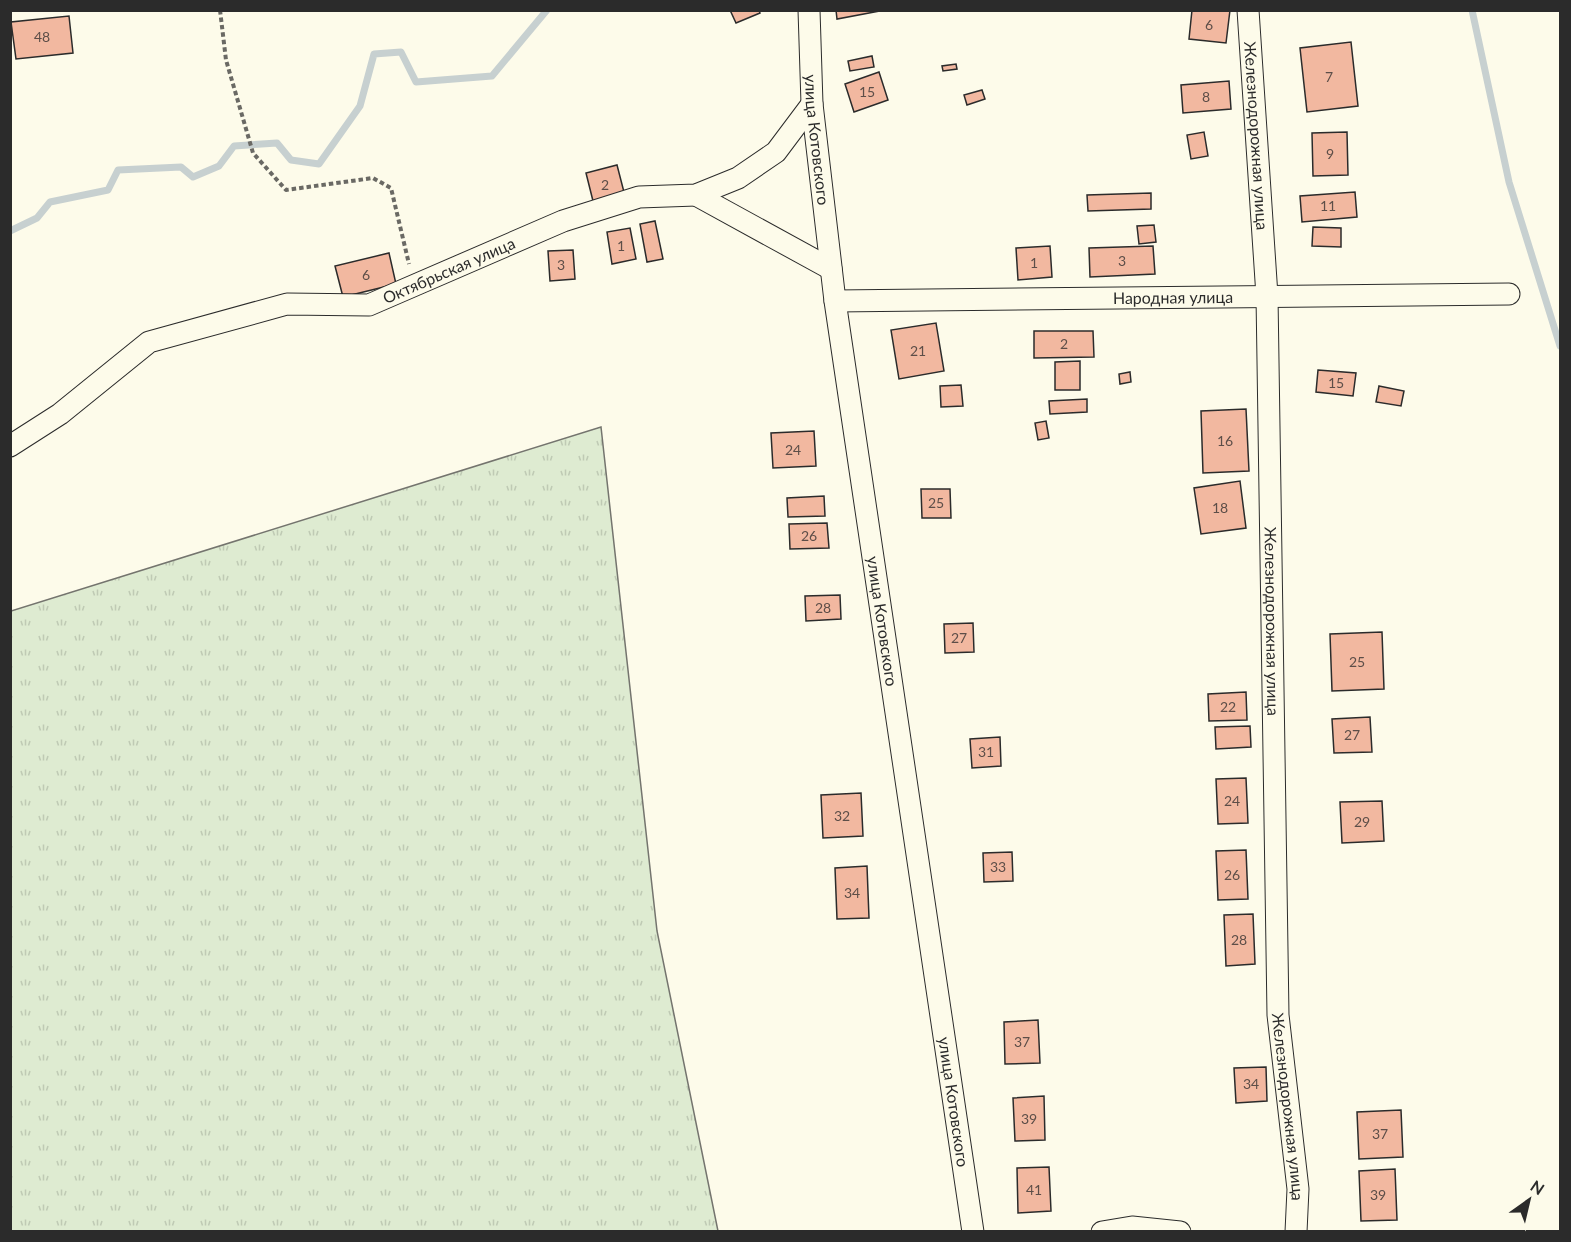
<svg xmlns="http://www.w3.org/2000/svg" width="1571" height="1242" font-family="Lato,sans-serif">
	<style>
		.grass { fill: url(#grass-tufts); stroke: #74746e; stroke-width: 1.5 }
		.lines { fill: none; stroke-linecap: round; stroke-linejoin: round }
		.stream { stroke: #c7d0d0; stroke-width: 7 }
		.building { fill: #f2b8a0; stroke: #2b2b2b; stroke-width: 1.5 }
		.minor-casing { stroke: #2b2b2b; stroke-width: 23 }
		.path { stroke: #6a6964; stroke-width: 4; stroke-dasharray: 4.5 3; stroke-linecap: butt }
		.minor { stroke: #fdfbea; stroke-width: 21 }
		.labels { text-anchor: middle; stroke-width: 4.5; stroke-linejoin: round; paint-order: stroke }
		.number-label { font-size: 14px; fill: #5d4e48 }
		.street-label { font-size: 16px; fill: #2b2b2b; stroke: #fdfbea }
	</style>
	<defs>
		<pattern id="grass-tufts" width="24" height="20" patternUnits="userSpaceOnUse" patternTransform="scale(1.5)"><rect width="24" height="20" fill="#deebd1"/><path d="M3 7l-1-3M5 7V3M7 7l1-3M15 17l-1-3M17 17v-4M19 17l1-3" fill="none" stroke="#bfcab4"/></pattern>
	</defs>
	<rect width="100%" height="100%" fill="#fdfbea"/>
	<polygon class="grass" points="601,427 657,931 718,1231 11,1231 11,611"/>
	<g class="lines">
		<g class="stream">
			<polyline points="1472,10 1509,182 1560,346"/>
			<polyline points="10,231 37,218 50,202 108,190 118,170 181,167 193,177 219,166 234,146 277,143 291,160 319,164 360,106 374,54 401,52 416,82 492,76 547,10"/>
		</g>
	</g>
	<g class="building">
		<polygon points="730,10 759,10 760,13 736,23"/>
		<polygon points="836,10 885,10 837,19"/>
		<polygon points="1192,10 1230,10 1226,43 1189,39"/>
		<polygon points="69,16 73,53 16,59 11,22"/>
		<polygon points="1351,42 1358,106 1307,112 1300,48"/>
		<polygon points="872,56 874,67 850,71 848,61"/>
		<polygon points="956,64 957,69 943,71 942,66"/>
		<polygon points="879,72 888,100 854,112 845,84"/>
		<polygon points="1229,81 1231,109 1183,113 1181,85"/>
		<polygon points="982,90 985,99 967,105 964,95"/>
		<polygon points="1204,132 1208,156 1191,159 1187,135"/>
		<polygon points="1347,132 1348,175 1313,176 1312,133"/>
		<polygon points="617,165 625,196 594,205 586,173"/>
		<polygon points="1355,192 1357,217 1302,222 1300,196"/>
		<polygon points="1151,193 1151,209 1088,211 1087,195"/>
		<polygon points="655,221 663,259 647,262 640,224"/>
		<polygon points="1154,225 1156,242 1139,244 1137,226"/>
		<polygon points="1313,227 1341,228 1341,247 1312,246"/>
		<polygon points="630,228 636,259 612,264 607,232"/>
		<polygon points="1050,246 1052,277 1018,280 1016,248"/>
		<polygon points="1153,246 1155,274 1090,277 1089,248"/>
		<polygon points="573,250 575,279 550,281 548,251"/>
		<polygon points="389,253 396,284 343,297 335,266"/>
		<polygon points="936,323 944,371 899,379 891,330"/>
		<polygon points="1034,331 1093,331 1094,357 1034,358"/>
		<polygon points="1080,361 1080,390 1055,390 1055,362"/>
		<polygon points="1318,370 1356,373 1353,396 1316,392"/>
		<polygon points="1130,372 1131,382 1120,384 1119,374"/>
		<polygon points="961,385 963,406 941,407 940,386"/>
		<polygon points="1379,386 1404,391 1401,406 1376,402"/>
		<polygon points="1087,399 1087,412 1050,414 1049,401"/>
		<polygon points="1246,409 1249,471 1203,473 1201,411"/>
		<polygon points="1046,421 1049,438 1038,440 1035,423"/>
		<polygon points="814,431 816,466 773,468 771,433"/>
		<polygon points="1240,481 1246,528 1201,534 1194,488"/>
		<polygon points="921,489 950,489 951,518 922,518"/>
		<polygon points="824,496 825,516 788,517 787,498"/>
		<polygon points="827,523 829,548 790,549 789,524"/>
		<polygon points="840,595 841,619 806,621 805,596"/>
		<polygon points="973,623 974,652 945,653 944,624"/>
		<polygon points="1382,632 1384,689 1332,691 1330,634"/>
		<polygon points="1246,692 1247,720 1209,721 1208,694"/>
		<polygon points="1370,717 1372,752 1334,753 1332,719"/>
		<polygon points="1250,726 1251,747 1216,749 1215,727"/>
		<polygon points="1000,737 1001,766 972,768 970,739"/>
		<polygon points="1246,778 1248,823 1218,824 1216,779"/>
		<polygon points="861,793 863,836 823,838 821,795"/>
		<polygon points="1382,801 1384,841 1342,843 1340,802"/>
		<polygon points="1246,850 1248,899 1218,900 1216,851"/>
		<polygon points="1012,852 1013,881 984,882 983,853"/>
		<polygon points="867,866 869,918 837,919 835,868"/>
		<polygon points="1253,914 1255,964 1226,966 1224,915"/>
		<polygon points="1038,1020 1040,1063 1005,1064 1004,1022"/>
		<polygon points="1266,1067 1267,1101 1236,1103 1234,1068"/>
		<polygon points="1044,1096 1045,1140 1015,1141 1013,1098"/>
		<polygon points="1401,1110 1403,1157 1359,1159 1357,1112"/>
		<polygon points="1049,1167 1051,1211 1018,1213 1017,1168"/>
		<polygon points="1395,1169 1397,1220 1361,1221 1359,1171"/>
	</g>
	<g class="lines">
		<g class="minor-casing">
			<g id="minor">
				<path id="s1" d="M 809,10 L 812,104 L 835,301 L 973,1232"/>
				<path id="s2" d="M 1248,10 L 1267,296 L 1278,1015 L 1298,1189 L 1296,1232"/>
				<polyline points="696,195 831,269"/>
				<path id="s3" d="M 835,301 L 1509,294"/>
				<path id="s4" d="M 10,446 L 60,414 L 149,342 L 287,304 L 369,305 L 563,221 L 639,197 L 696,195 L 738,178 L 776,152 L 812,104"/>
				<polyline points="1102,1232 1132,1227 1180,1232"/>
			</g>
		</g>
		<polyline class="path" points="220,10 226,60 253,153 286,190 373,178 391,188 409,264"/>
		<use href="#minor" class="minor"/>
	</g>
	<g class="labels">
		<g class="number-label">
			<text x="1209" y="30">6</text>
			<text x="42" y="42">48</text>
			<text x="1329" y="82">7</text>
			<text x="867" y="97">15</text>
			<text x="1206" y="102">8</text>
			<text x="1330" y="159">9</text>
			<text x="605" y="190">2</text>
			<text x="1328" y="211">11</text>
			<text x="621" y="251">1</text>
			<text x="1122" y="266">3</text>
			<text x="1034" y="268">1</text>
			<text x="561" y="270">3</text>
			<text x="366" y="280">6</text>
			<text x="1064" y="349">2</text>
			<text x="918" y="356">21</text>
			<text x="1336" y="388">15</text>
			<text x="1225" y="446">16</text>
			<text x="793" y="455">24</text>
			<text x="936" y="508">25</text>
			<text x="1220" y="513">18</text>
			<text x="809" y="541">26</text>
			<text x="823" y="613">28</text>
			<text x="959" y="643">27</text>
			<text x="1357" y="667">25</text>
			<text x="1228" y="712">22</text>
			<text x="1352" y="740">27</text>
			<text x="986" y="757">31</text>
			<text x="1232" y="806">24</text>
			<text x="842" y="821">32</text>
			<text x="1362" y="827">29</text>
			<text x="998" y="872">33</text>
			<text x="1232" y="880">26</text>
			<text x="852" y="898">34</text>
			<text x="1239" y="945">28</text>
			<text x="1022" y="1047">37</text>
			<text x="1251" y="1089">34</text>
			<text x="1029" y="1124">39</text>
			<text x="1380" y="1139">37</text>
			<text x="1034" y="1195">41</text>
			<text x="1378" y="1200">39</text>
		</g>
		<g class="street-label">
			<text dy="6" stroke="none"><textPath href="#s2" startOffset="126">Железнодорожная улица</textPath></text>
			<text dy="6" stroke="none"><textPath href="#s1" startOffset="130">улица Котовского</textPath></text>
			<text dy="6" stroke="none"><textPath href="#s4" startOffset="486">Октябрьская улица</textPath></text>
			<text dy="6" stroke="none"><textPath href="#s3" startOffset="338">Народная улица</textPath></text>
			<text dy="6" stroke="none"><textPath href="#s2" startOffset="612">Железнодорожная улица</textPath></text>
			<text dy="6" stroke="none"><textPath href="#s1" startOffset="616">улица Котовского</textPath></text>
			<text dy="6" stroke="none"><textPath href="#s1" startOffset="1102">улица Котовского</textPath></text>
			<text dy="6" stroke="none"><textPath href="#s2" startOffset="1098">Железнодорожная улица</textPath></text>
		</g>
	</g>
	<rect width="1571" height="1242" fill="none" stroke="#2b2b2b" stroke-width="24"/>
	<g transform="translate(1529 1200) rotate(34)" stroke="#fdfbea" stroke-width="4.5" paint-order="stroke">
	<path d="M0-4.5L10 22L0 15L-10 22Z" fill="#2b2b2b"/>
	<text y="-9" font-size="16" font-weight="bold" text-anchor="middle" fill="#2b2b2b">N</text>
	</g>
</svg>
